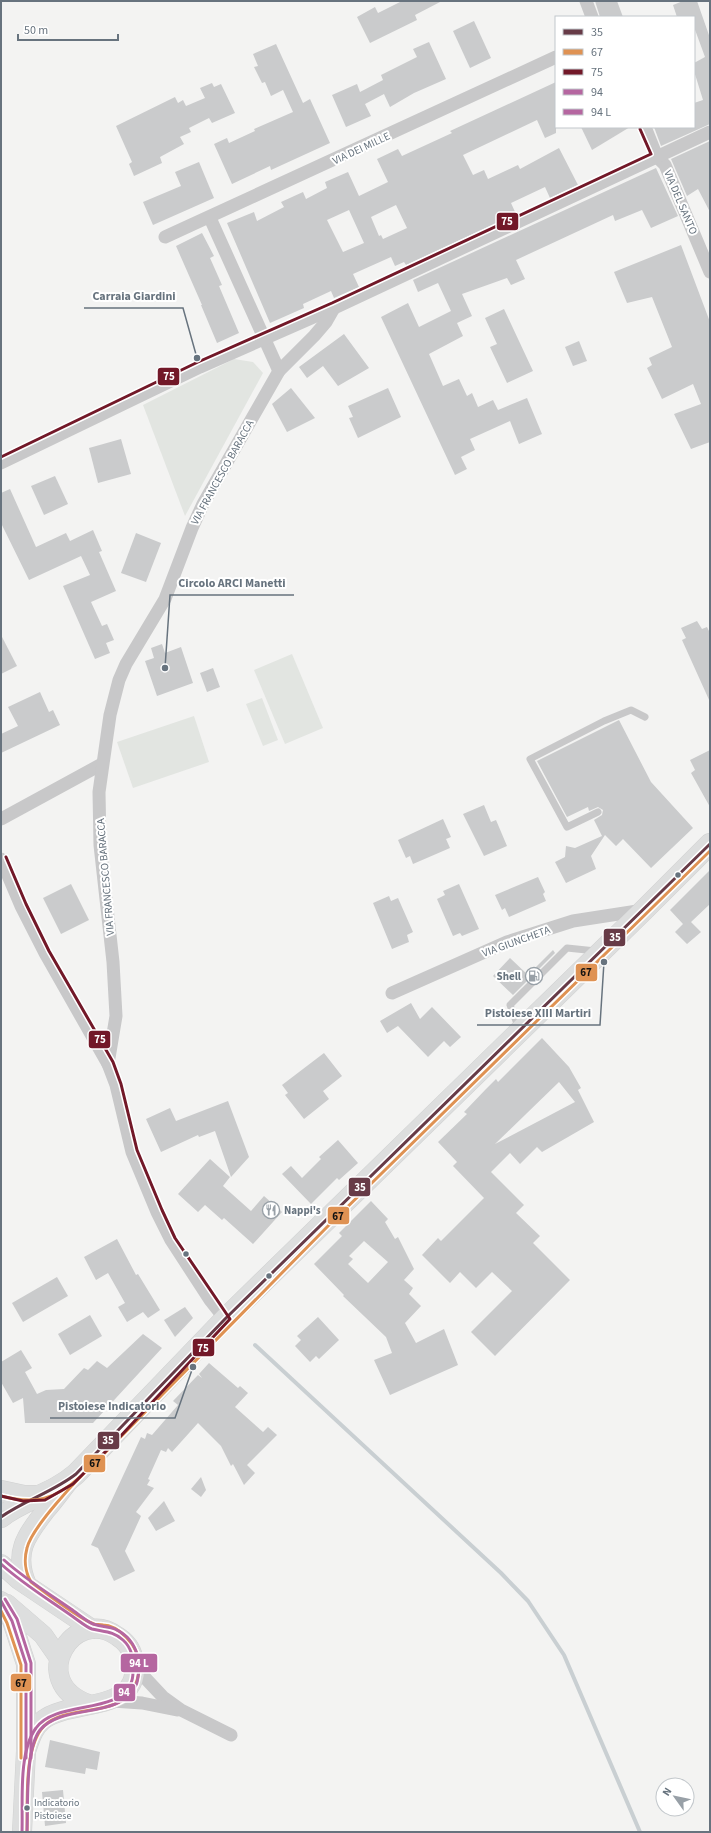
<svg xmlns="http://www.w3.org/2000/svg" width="711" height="1833" font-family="'Source Sans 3',sans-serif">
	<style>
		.green { fill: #e2e5e1 }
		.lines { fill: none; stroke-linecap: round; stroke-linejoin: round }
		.stream { stroke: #c9cfd2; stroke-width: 4 }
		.building { fill: #cacbcc; fill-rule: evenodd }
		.secondary-casing { stroke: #d0d1d1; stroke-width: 20 }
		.primary-casing { stroke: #d0d1d1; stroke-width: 22 }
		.lane { stroke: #c8c8c9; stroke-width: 7 }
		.street { stroke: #c8c8c9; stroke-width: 13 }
		.secondary { stroke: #dddede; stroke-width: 19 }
		.primary { stroke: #dddede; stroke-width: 21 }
		.bus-1-casing { stroke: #fff; stroke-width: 6 }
		.bus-2-casing { stroke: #fff; stroke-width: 6 }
		.bus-3-casing { stroke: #fff; stroke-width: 6 }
		.bus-4-casing { stroke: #fff; stroke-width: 6 }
		.bus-5-casing { stroke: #fff; stroke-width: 6 }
		.bus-1 { stroke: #673b47; stroke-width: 3 }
		.bus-2 { stroke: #df9253; stroke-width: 3 }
		.bus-3 { stroke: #721828; stroke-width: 3 }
		.bus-4 { stroke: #b566a0; stroke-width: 3 }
		.bus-5 { stroke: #b566a0; stroke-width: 3 }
		.bus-dot { fill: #67737e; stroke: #fff; stroke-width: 1.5 }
		.labels { text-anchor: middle; stroke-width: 4; stroke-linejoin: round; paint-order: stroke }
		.bus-label { font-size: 10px; fill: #67737e; stroke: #fff; text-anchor: start }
		.street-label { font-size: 11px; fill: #67737e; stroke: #fff }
		.poi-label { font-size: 11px; font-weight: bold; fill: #67737e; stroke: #fff; text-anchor: end }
		.leader { fill: none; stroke: #67737e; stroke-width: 1.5 }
		.callout-dot { fill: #67737e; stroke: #fff; stroke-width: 1.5 }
		.callout-label { font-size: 12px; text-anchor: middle; font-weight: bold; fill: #67737e; stroke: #fff; stroke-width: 4; stroke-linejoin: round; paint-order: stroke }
		.line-badge { stroke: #fff; stroke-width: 1.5 }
		.badge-label { font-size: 11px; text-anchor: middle; font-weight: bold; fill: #fff }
		.pale-badge-label { font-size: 11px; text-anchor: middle; font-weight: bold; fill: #111 }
	</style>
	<rect width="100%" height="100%" fill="#f3f3f2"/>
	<g class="green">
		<polygon points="234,359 253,362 263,373 185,516 143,405"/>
		<polygon points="292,654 323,728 285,744 254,670"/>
		<polygon points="262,698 278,740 263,746 246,704"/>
		<polygon points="194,716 209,762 133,788 117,742"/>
	</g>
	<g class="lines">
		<polyline class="stream" points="255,1345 501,1573 528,1601 564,1655 640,1832"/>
	</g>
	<g class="building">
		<polygon points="402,1 442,1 415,15 417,20 370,43 357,17 375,7 378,13"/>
		<polygon points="595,1 617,1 623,17 600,17"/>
		<polygon points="683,1 697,1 710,38 710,124 661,146 654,127 694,127 694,103 703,100 694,71 694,63 705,57 694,27 694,17 677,17 673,5"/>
		<polygon points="474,21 491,58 470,68 453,31"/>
		<polygon points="429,42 446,79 414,93 390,107 384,94 365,104 371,116 346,127 332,95 357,84 360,92 383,80 381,75 417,57 413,49"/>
		<polygon points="276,44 303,103 310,99 330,143 271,170 270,166 232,184 214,144 227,138 229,143 255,131 254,129 293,112 283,90 271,96 265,82 262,83 254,67 258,66 253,54"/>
		<path d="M 556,82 L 556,133 L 545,138 L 537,120 L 463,155 L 473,175 L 484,170 L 488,179 L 518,165 L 520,169 L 559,148 L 578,185 L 550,198 L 545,187 L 511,203 L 516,214 L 406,265 L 404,262 L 395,266 L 391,257 L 353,274 L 359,287 L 334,298 L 331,291 L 303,304 L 304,308 L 270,323 L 227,223 L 254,212 L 257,221 L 284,207 L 281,202 L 303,192 L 306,199 L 327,188 L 325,182 L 348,172 L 359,196 L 388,182 L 377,159 L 398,149 L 402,156 L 452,133 L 450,131 ZM 396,205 L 407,228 L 383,239 L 381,235 L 379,236 L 371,217 ZM 349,210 L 364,243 L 343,252 L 327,220 Z"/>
		<polygon points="212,83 214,87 221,84 235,113 212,123 209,118 189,128 191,132 180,137 184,144 160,157 162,163 134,176 129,164 132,162 116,126 175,97 178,103 183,100 186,106 205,98 200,88"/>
		<polygon points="581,127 630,127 592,150"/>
		<polygon points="710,141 710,212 698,189 687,196 671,159"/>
		<polygon points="199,162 214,198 153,225 143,202 181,186 175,172"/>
		<polygon points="656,168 678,216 651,228 642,210 615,221 613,215 516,260 525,279 511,285 507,278 462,294 472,316 457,323 463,336 429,354 443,386 459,379 467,396 472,393 478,407 493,400 498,410 527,398 542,434 519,444 510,421 470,439 475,450 461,457 467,469 455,475 381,317 408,303 419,327 451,311 438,283 418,292 413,280"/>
		<polygon points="202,233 214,256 210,258 222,285 219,286 239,333 217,343 201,305 202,305 176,246"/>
		<polygon points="681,245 710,322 710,442 691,449 674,414 701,404 693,384 662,399 647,368 652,365 649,358 672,347 652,297 627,303 614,272"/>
		<polygon points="504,309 533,371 507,383 490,347 497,344 485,318"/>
		<polygon points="344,334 369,368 338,386 323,366 307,378 299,367"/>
		<polygon points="579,341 587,361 573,366 565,347"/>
		<polygon points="291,388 315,418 287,432 272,404"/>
		<polygon points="388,388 401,417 358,438 349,418 353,417 348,406"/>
		<polygon points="121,439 131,474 98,483 89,448"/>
		<polygon points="55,476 68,504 44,515 31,486"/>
		<polygon points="10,489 36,547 66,533 70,541 93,530 102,551 99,552 116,591 91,602 102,626 107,624 114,640 106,643 110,653 95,659 63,586 90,575 81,556 29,580 1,523 1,493"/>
		<polygon points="136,533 161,543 146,582 121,573"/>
		<polygon points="697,621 702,629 707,627 710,633 710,702 682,640 686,638 681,628"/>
		<polygon points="1,635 17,666 1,674"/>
		<polygon points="162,644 165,653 181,647 193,683 157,696 145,661 154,658 151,648"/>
		<polygon points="213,668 220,687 207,692 200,673"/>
		<polygon points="40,692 49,712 53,710 60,725 1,753 1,734 18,726 8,707"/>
		<polygon points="619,720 651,782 693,828 651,868 623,839 616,846 605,835 591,856 596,869 566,883 555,862 565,857 566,846 575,848 602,836 594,820 602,815 603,810 598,807 589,811 588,807 567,817 537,761"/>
		<polygon points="710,750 710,807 691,773 695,770 690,760"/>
		<polygon points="484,805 491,822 496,820 507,846 484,856 463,814"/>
		<polygon points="443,819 451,837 446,839 450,848 413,864 410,856 406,858 398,840"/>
		<polygon points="710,870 710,904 691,922 701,932 687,944 675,932 683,924 670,910"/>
		<polygon points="538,877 545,892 543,894 546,901 509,917 505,908 502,910 495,895"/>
		<polygon points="71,884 89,920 61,934 43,898"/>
		<polygon points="459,884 479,929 462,936 460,933 453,936 437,899 445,895 443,891"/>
		<polygon points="389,896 391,901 398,898 413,932 407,935 409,942 392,949 373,903"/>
		<polygon points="553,950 555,953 513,995 493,976 510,958 528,975"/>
		<polygon points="411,1003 420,1019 432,1007 461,1037 450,1047 444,1041 428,1057 398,1026 387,1033 380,1021"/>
		<path d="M 542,1038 L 569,1067 L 581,1088 L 578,1090 L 594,1122 L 542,1152 L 537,1147 L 520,1164 L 510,1153 L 491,1172 L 524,1205 L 516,1213 L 540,1236 L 533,1243 L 570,1280 L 495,1356 L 471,1332 L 512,1291 L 492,1272 L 476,1288 L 460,1272 L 450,1283 L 422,1255 L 438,1238 L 441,1241 L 484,1198 L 453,1166 L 457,1162 L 438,1142 L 467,1114 L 464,1112 L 486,1089 L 496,1079 L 498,1082 ZM 559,1082 L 575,1102 L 495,1144 Z"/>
		<polygon points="324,1053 342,1076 323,1091 329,1099 304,1119 285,1095 288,1093 282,1085"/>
		<polygon points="228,1101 249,1157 231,1177 215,1131 199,1137 198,1135 161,1152 146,1119 170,1108 176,1121"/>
		<polygon points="338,1140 358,1163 339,1180 337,1178 311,1204 282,1174 291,1166 302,1178 321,1159 319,1157"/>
		<polygon points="210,1159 230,1177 223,1186 251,1211 264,1196 282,1212 253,1244 224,1218 222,1220 205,1205 198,1212 178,1194"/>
		<path d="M 371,1201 L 388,1219 L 385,1222 L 395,1239 L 398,1237 L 414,1269 L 404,1280 L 413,1288 L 409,1294 L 421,1306 L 405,1323 L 416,1343 L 444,1329 L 458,1365 L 390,1395 L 374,1360 L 392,1353 L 386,1337 L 343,1296 L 344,1295 L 314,1264 L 342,1236 L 339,1233 ZM 364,1241 L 388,1262 L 368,1283 L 348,1264 L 353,1259 L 349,1256 Z"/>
		<polygon points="117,1239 136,1275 138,1274 160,1310 148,1318 143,1312 127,1322 118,1307 125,1303 108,1273 96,1280 84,1257"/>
		<polygon points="57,1277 68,1296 23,1322 12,1303"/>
		<polygon points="185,1307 193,1318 175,1337 164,1320"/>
		<polygon points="90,1315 102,1336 70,1355 58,1334"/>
		<polygon points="318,1317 339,1340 319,1359 316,1356 310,1362 295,1346 301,1340 297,1336"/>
		<polygon points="143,1334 162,1348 93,1423 25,1423 23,1398 13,1403 1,1382 1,1362 21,1350 32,1368 25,1372 37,1394 46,1390 64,1389 84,1368 88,1370 97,1361 107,1368"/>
		<polygon points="209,1363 238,1388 240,1386 248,1393 235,1407 263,1432 268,1427 277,1435 247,1465 255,1473 244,1485 233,1464 231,1466 221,1446 198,1423 172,1452 168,1448 166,1452 161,1450 148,1479 150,1480 147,1485 154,1488 136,1512 141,1516 125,1551 135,1571 114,1581 98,1548 91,1545 141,1437 145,1439 147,1433 152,1435 178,1405 173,1401 198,1375 202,1378 199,1374"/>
		<polygon points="201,1477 206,1490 201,1497 191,1489"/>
		<polygon points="164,1501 175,1521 156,1531 148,1518"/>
		<polygon points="50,1740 100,1752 97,1770 86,1768 85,1774 45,1767"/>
		<polygon points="63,1790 66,1823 45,1826 42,1792"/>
	</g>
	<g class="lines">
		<g class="secondary-casing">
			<g id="secondary">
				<polyline points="1,1564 19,1580 92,1629"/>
				<path d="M 27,1585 C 13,1552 26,1536 46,1510 C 54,1501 61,1491 69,1481"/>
				<polyline points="1,1601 12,1621 26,1664 26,1751 22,1832"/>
				<polyline points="7,1604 43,1635 59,1658"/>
				<path d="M 26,1751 C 30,1740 33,1728 43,1720 C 71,1698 146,1715 133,1657 C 131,1648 125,1641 117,1636 C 74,1605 26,1681 88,1704"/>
			</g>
		</g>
		<g class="primary-casing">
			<g id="primary">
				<polyline points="1,1491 24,1496 39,1496"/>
				<path d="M 1,1517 C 24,1499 53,1494 76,1474 L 225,1319 L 645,909 L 710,844"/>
			</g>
		</g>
		<g class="lane">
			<polyline points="598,812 567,827 530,759 604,721 631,710 645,717"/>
			<polyline points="519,1029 510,1005 567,948 596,951"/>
		</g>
		<g class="street">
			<polyline points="586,1 592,17"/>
			<polyline points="645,127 657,157 665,165 710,272"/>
			<polyline points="210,218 279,371"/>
			<polyline points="165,237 556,57"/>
			<polyline points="1,463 200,367 334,308 710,132"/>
			<polyline points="1,819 102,764"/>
			<polyline points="1,859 21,906 45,953 108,1064 116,1085 132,1152 157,1212 171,1240 210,1300 225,1319"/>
			<polyline points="392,993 507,942 573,921 644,910"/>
			<polyline points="108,1064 116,1016 113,962 100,845 99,792 110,715 119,680 126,664 165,599 192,528 203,504 279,371 314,336 326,322 334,308"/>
			<polyline points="134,1666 163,1697 181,1710 231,1735"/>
			<polyline points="112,1701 142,1703 177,1710"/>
		</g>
		<use href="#secondary" class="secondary"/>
		<use href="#primary" class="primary"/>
		<g class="bus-1-casing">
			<path id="bus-1" d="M 1,1517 C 25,1500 53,1492 76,1474 L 225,1319 L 710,844"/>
		</g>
		<g class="bus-2-casing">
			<g id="bus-2">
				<path d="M 1,1496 C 35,1505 54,1500 80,1477"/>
				<polyline points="1,1611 7,1623 21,1665 21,1758"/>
				<path d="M 27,1832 C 28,1803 23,1748 44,1726 C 71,1700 134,1724 139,1670 C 140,1658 135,1646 126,1637 C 120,1631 111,1625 103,1625 C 100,1624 96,1625 94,1624 C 81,1620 43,1591 31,1582 C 25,1572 24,1559 27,1548 C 32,1527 78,1478 95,1463 L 329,1225 L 710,851"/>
			</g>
		</g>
		<g class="bus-3-casing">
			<g id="bus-3">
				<polyline points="1,457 198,362 332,303 651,154 640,129"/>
				<polyline points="1,1496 23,1501 45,1500 73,1484 116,1441 230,1319 175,1238 162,1210 137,1150 121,1084 113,1062 49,951 26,904 6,857"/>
			</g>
		</g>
		<g class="bus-4-casing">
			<g id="bus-4">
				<path d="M 1,1564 C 23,1584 48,1599 72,1616 C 78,1620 86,1627 92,1629 C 104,1632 113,1631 123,1640 C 131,1647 135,1660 133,1671 C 133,1674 133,1679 131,1683 C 118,1715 56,1700 36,1728 C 18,1752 23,1803 22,1832"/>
				<polyline points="1,1601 12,1621 26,1664 26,1758"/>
			</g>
		</g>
		<g class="bus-5-casing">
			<g id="bus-5">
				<path d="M 4,1560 C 25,1579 48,1593 71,1609 C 77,1613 86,1621 93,1624 C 107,1629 113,1624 127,1637 C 135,1645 140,1658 139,1670 C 138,1675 138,1681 136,1685 C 121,1720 62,1703 40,1730 C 25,1749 28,1807 27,1832"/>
				<polyline points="5,1599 17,1619 31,1663 31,1758"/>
			</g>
		</g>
		<use href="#bus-1" class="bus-1"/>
		<use href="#bus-2" class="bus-2"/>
		<use href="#bus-3" class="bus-3"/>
		<use href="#bus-4" class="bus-4"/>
		<use href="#bus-5" class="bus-5"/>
	</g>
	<defs>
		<g id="fuel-ring" transform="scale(0.9)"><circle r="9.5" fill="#fff" stroke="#98a0a7" stroke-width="1.5"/><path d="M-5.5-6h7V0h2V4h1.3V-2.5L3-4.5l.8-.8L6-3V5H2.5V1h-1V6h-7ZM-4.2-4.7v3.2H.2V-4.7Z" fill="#98a0a7"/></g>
		<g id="restaurant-ring" transform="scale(0.9)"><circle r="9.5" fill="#fff" stroke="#98a0a7" stroke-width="1.5"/><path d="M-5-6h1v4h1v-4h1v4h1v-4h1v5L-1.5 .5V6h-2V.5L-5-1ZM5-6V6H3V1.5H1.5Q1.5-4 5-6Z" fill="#98a0a7"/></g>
	</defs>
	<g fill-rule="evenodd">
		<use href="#fuel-ring" x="534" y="976"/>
		<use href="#restaurant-ring" x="271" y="1210"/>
	</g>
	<g class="bus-dot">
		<circle cx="678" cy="875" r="3.5"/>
		<circle cx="186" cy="1254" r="3.5"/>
		<circle cx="269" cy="1276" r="3.5"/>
		<circle cx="27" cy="1808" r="3.5"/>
	</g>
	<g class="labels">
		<g class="bus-label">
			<text x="34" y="1806">Indicatorio<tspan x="34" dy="13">Pistoiese</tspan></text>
		</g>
		<g class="street-label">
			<text transform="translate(361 148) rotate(-25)" y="4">VIA DEI MILLE</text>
			<text transform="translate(681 202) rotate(67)" y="4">VIA DEL SANTO</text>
			<text transform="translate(222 472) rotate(-61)" y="4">VIA FRANCESCO BARACCA</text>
			<text transform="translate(105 877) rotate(-95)" y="4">VIA FRANCESCO BARACCA</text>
			<text transform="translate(516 941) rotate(-20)" y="4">VIA GIUNCHETA</text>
		</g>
		<g class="poi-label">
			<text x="521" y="980">Shell</text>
			<text x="284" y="1214" text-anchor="start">Nappi's</text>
		</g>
	</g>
	<path class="leader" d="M197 358L183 308H84M165 668L170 595H294M604 962L600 1025H477M193 1367L175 1418H50"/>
	<g class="callout-dot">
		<circle cx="197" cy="358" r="4"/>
		<circle cx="165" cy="668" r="4"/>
		<circle cx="604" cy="962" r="4"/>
		<circle cx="193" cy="1367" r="4"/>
	</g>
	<g class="callout-label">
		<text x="134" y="300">Carraia Giardini</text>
		<text x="232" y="587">Circolo ARCI Manetti</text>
		<text x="538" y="1017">Pistoiese XIII Martiri</text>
		<text x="112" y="1410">Pistoiese Indicatorio</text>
	</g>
	<g class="line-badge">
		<rect x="496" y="212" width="23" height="19" rx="4" fill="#721828"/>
		<rect x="157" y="367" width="23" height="19" rx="4" fill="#721828"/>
		<rect x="603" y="928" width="23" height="19" rx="4" fill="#673b47"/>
		<rect x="575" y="963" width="23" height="19" rx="4" fill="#df9253"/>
		<rect x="88" y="1030" width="23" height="19" rx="4" fill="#721828"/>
		<rect x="348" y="1177" width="23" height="20" rx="4" fill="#673b47"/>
		<rect x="327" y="1206" width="23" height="19" rx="4" fill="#df9253"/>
		<rect x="192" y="1338" width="23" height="19" rx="4" fill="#721828"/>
		<rect x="97" y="1431" width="23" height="19" rx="4" fill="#673b47"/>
		<rect x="83" y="1454" width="23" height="19" rx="4" fill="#df9253"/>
		<rect x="120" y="1653" width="38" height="20" rx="4" fill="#b566a0"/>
		<rect x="10" y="1673" width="22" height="19" rx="4" fill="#df9253"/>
		<rect x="113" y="1683" width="23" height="19" rx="4" fill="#b566a0"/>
	</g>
	<g class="badge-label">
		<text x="507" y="225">75</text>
		<text x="169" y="380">75</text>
		<text x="615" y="941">35</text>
		<text x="100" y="1043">75</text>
		<text x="360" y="1191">35</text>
		<text x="203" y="1352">75</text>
		<text x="108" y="1444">35</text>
		<text x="139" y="1667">94 L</text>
		<text x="124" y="1696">94</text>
	</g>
	<g class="pale-badge-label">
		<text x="586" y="976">67</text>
		<text x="338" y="1220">67</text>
		<text x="95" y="1467">67</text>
		<text x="21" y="1687">67</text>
	</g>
	<rect width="711" height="1833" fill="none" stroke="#67737e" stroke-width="4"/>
	<rect x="555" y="16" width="140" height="112" fill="#ffffff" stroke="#c2c7cb"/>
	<rect x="563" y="29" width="20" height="6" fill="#673b47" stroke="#c2c7cb"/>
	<text x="591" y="36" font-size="12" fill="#67737e">35</text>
	<rect x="563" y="49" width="20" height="6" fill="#df9253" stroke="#c2c7cb"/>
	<text x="591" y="56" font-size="12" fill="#67737e">67</text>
	<rect x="563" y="69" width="20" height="6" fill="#721828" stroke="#c2c7cb"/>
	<text x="591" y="76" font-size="12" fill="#67737e">75</text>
	<rect x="563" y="89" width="20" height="6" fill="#b566a0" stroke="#c2c7cb"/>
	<text x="591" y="96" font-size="12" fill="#67737e">94</text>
	<rect x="563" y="109" width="20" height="6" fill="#b566a0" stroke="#c2c7cb"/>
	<text x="591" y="116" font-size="12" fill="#67737e">94 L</text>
	<g transform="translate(675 1797) rotate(303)"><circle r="19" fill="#ffffff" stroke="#c2c7cb"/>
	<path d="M0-3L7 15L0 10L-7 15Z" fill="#98a0a7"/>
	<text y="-6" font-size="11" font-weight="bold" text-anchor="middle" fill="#67737e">N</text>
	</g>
	<path d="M18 34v6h100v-6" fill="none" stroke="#67737e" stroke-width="2"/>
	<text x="24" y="34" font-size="12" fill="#67737e" stroke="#ffffff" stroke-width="3" paint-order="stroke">50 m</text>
</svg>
